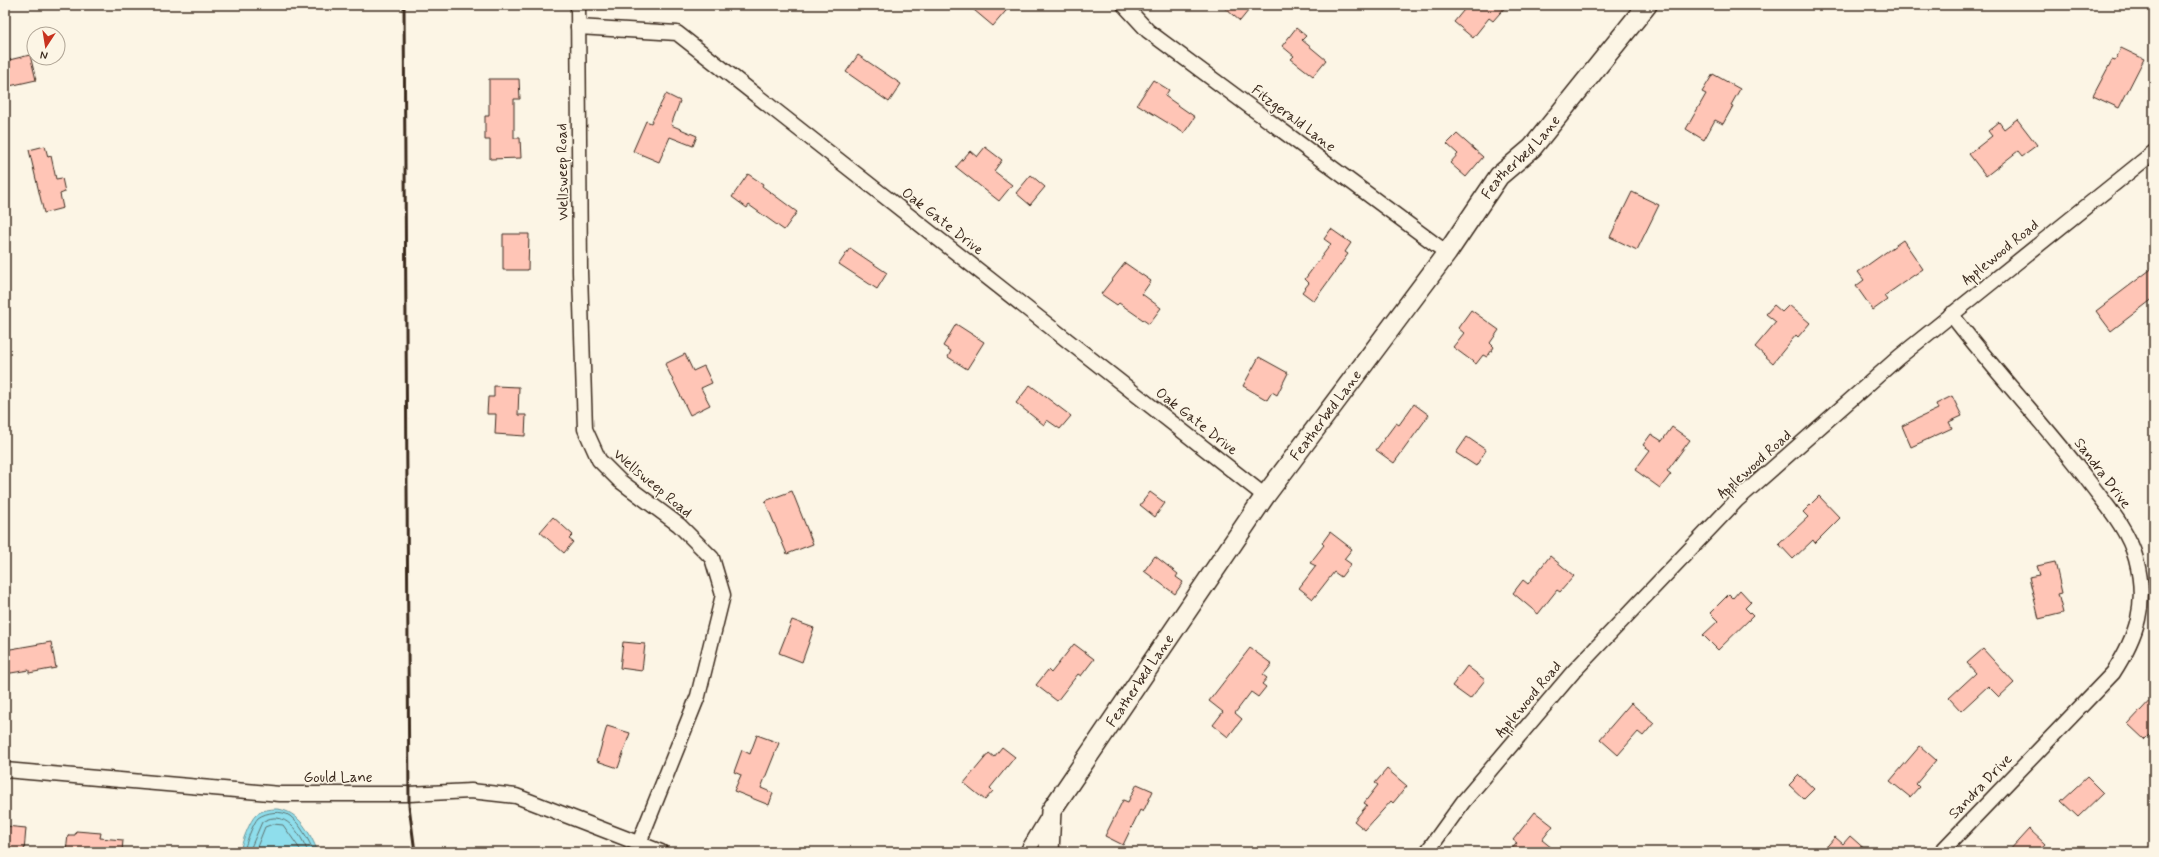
<svg xmlns="http://www.w3.org/2000/svg" width="2159" height="857" font-family="Mynerve,sans-serif">
	<style>
		.water { fill: #8fdeec; stroke: #6d969a }
		.lines { fill: none; stroke-linecap: round; stroke-linejoin: round }
		.shore { stroke: #5d7270; stroke-width: 1 }
		.building { fill: #ffc5b6; stroke: #3b2a1e }
		.street-casing { stroke: #3b2a1e; stroke-width: 17 }
		.secondary-casing { stroke: #3b2a1e; stroke-width: 22 }
		.street { stroke: #fcf5e5; stroke-width: 14 }
		.secondary { stroke: #fcf5e5; stroke-width: 19 }
		.rail { stroke: #3b2a1e; stroke-width: 3 }
		.labels { text-anchor: middle; stroke-width: 3; stroke-linejoin: round; paint-order: stroke }
		.street-label { font-size: 15px; fill: #3b2a1e; stroke: #fcf5e5 }
	</style>
	<rect width="100%" height="100%" fill="#fcf5e5"/>
	<filter id="ink" filterUnits="userSpaceOnUse"><feTurbulence type="fractalNoise" baseFrequency=".025" numOctaves="2"/><feDisplacementMap in="SourceGraphic" scale="8" xChannelSelector="R" yChannelSelector="G"/><feConvolveMatrix kernelMatrix="1 2 1 2 8 2 1 2 1" color-interpolation-filters="sRGB"/></filter>
	<g filter="url(#ink)">
		<path class="water" d="M 277,809 C 299,811 310,833 318,852 L 240,852 C 241,844 250,820 256,815 C 262,810 270,809 277,809 Z"/>
		<g class="lines">
			<g class="shore">
				<path d="M 244,852 C 245,845 253,823 258,818 C 266,812 282,810 290,816 C 301,825 308,839 314,852"/>
				<path d="M 249,852 L 262,822 C 285,808 300,833 308,852"/>
				<polyline points="255,852 265,827 273,824 283,825 302,852"/>
			</g>
		</g>
		<g class="building">
			<polygon points="968,5 1011,5 993,26"/>
			<polygon points="1221,5 1253,5 1240,21"/>
			<polygon points="1468,5 1507,5 1493,21 1489,18 1473,38 1454,22"/>
			<polygon points="1296,28 1306,36 1302,40 1326,60 1313,76 1291,59 1294,56 1282,46"/>
			<polygon points="2121,48 2144,59 2119,108 2093,96 2112,60 2115,61"/>
			<polygon points="30,55 36,80 5,87 5,61"/>
			<polygon points="858,55 901,84 889,102 846,72"/>
			<polygon points="1713,74 1740,89 1731,105 1733,106 1723,124 1715,120 1704,140 1686,129 1706,94 1702,92"/>
			<polygon points="489,79 519,79 520,99 514,99 514,138 520,138 521,158 490,159 490,140 485,140 485,116 489,116"/>
			<polygon points="1153,80 1169,90 1165,96 1195,117 1184,133 1137,104"/>
			<polygon points="666,94 680,101 671,125 697,136 693,146 670,137 659,162 633,151 646,121 651,123"/>
			<polygon points="2017,119 2037,145 2022,156 2018,151 1986,176 1969,154 1992,136 1988,131 1999,122 2004,129"/>
			<polygon points="1457,134 1483,157 1466,177 1450,163 1458,154 1447,144"/>
			<polygon points="45,146 48,157 51,156 56,179 62,178 65,192 60,194 63,208 44,213 29,150"/>
			<polygon points="985,147 1002,160 994,171 1012,185 999,201 956,167 970,151 977,157"/>
			<polygon points="748,174 763,184 762,186 797,212 784,230 749,205 747,208 732,197"/>
			<polygon points="1031,175 1045,187 1030,205 1016,193"/>
			<polygon points="1632,192 1659,205 1637,250 1610,237"/>
			<polygon points="1331,229 1351,243 1345,252 1348,254 1314,301 1302,292 1309,283 1305,279 1331,244 1324,239"/>
			<polygon points="503,234 529,234 528,270 503,270"/>
			<polygon points="1903,240 1923,269 1884,296 1887,300 1873,310 1856,286 1864,280 1858,272"/>
			<polygon points="850,248 887,273 877,289 839,264"/>
			<polygon points="1125,263 1151,281 1142,294 1161,308 1149,324 1119,303 1117,305 1101,294"/>
			<polygon points="2154,267 2154,298 2111,331 2096,311"/>
			<polygon points="1774,305 1782,312 1789,305 1810,323 1798,337 1796,335 1773,363 1755,347 1776,322 1766,314"/>
			<polygon points="1471,310 1499,330 1490,343 1494,347 1487,357 1483,355 1476,364 1453,347 1464,333 1458,328"/>
			<polygon points="956,324 984,342 967,369 948,357 951,351 943,346"/>
			<polygon points="685,354 693,371 704,366 712,383 701,388 710,405 690,415 665,364"/>
			<polygon points="1259,357 1288,373 1277,395 1272,392 1267,400 1243,386"/>
			<polygon points="1030,385 1071,416 1060,429 1047,420 1044,425 1016,403"/>
			<polygon points="494,386 519,387 518,415 526,415 525,436 495,434 496,414 487,414 488,397 494,397"/>
			<polygon points="1952,396 1962,416 1949,422 1952,428 1911,447 1902,426 1938,409 1936,404"/>
			<polygon points="1414,404 1429,415 1394,463 1376,450 1396,423 1399,425"/>
			<polygon points="1672,427 1690,440 1667,471 1671,474 1660,488 1635,470 1650,450 1643,445 1651,434 1662,441"/>
			<polygon points="1467,437 1486,450 1476,466 1456,453"/>
			<polygon points="792,491 813,544 787,554 765,501"/>
			<polygon points="1150,492 1165,503 1155,517 1140,505"/>
			<polygon points="1819,496 1840,518 1815,543 1813,540 1793,559 1779,544 1808,517 1803,512"/>
			<polygon points="553,517 573,535 569,539 573,542 564,553 540,532"/>
			<polygon points="1330,532 1352,549 1344,559 1351,564 1341,577 1334,572 1313,599 1299,588 1316,566 1310,563 1324,545 1322,543"/>
			<polygon points="1155,556 1178,574 1176,577 1183,582 1175,594 1144,571"/>
			<polygon points="1550,556 1574,576 1560,592 1557,590 1538,614 1513,593 1523,580 1528,584"/>
			<polygon points="2055,562 2062,593 2058,594 2063,613 2039,619 2029,577 2040,575 2037,566"/>
			<polygon points="1740,590 1751,602 1745,608 1753,616 1718,650 1703,635 1718,621 1710,613 1729,594 1733,598"/>
			<polygon points="792,620 814,628 802,662 779,653"/>
			<polygon points="51,642 56,668 29,673 29,670 5,674 5,650"/>
			<polygon points="623,642 645,644 642,671 620,668"/>
			<polygon points="1074,644 1094,659 1081,676 1078,674 1057,701 1036,685 1048,670 1051,673"/>
			<polygon points="1250,648 1272,664 1263,675 1267,678 1262,684 1266,687 1258,697 1251,692 1235,713 1242,719 1228,737 1213,725 1223,712 1209,701"/>
			<polygon points="1983,649 2014,683 1999,697 1988,686 1961,711 1949,698 1976,673 1967,663"/>
			<polygon points="1467,666 1485,680 1470,699 1452,686"/>
			<polygon points="2154,696 2154,731 2145,740 2128,724"/>
			<polygon points="1631,703 1654,723 1643,736 1638,732 1618,755 1600,739"/>
			<polygon points="607,726 630,733 618,768 597,761"/>
			<polygon points="757,735 779,743 761,788 773,793 769,805 734,791 741,775 734,772 742,750 750,754"/>
			<polygon points="1920,746 1936,760 1916,784 1919,787 1910,797 1890,781"/>
			<polygon points="1002,747 1015,757 990,788 993,791 985,800 964,783 989,753 994,757"/>
			<polygon points="1387,769 1407,786 1393,803 1391,801 1365,830 1354,821 1367,805 1364,803 1378,785 1375,783"/>
			<polygon points="1799,775 1814,789 1804,799 1789,785"/>
			<polygon points="2087,777 2103,793 2078,817 2061,801"/>
			<polygon points="1137,784 1153,791 1143,812 1140,810 1123,845 1105,836 1123,800 1128,802"/>
			<polygon points="1535,812 1553,826 1542,840 1557,852 1509,852 1517,843 1513,840"/>
			<polygon points="5,826 26,828 24,852 5,852"/>
			<polygon points="2029,829 2045,844 2038,852 2008,852"/>
			<polygon points="76,831 101,833 100,838 123,840 122,852 66,852 68,835 75,835"/>
			<polygon points="1850,836 1868,852 1822,852 1835,837 1843,844"/>
		</g>
		<g class="lines">
			<g class="street-casing">
				<g id="street">
					<polyline points="578,5 580,272 585,429 599,460 620,481 679,525 712,558 723,595 698,696 639,843"/>
					<polyline points="1124,5 1148,31 1447,253"/>
					<polyline points="578,27 677,33 1265,496"/>
					<polyline points="5,770 280,794 409,794 471,791 516,796 661,852"/>
					<polyline points="1027,852 1051,812"/>
					<polyline points="1427,852 1463,802 1574,671 1737,500 1899,357 2154,152"/>
					<path d="M 1941,852 L 2113,673 C 2137,636 2148,604 2136,559 C 2128,529 2107,506 2089,482 C 2045,424 1995,372 1951,314"/>
				</g>
			</g>
			<g class="secondary-casing">
				<g id="secondary">
					<path id="s1" d="M 1049,852 L 1051,811 L 1265,496 L 1447,253 L 1499,176 L 1532,148 L 1647,5"/>
				</g>
			</g>
			<use href="#street" class="street"/>
			<use href="#secondary" class="secondary"/>
			<polyline class="rail" points="404,5 409,806 415,852"/>
		</g>
	</g>
	<g class="labels">
		<g class="street-label">
			<text transform="translate(1294 118) rotate(37)" y="5">Fitzgerald Lane</text>
			<text dy="5" stroke="none"><textPath href="#s1" startOffset="847">Featherbed Lane</textPath></text>
			<text transform="translate(562 172) rotate(-91)" y="5">Wellsweep Road</text>
			<text transform="translate(943 221) rotate(38)" y="5">Oak Gate Drive</text>
			<text transform="translate(2000 252) rotate(-39)" y="5">Applewood Road</text>
			<text dy="5" stroke="none"><textPath href="#s1" startOffset="523">Featherbed Lane</textPath></text>
			<text transform="translate(1197 421) rotate(38)" y="5">Oak Gate Drive</text>
			<text transform="translate(1754 464) rotate(-42)" y="5">Applewood Road</text>
			<text transform="translate(2103 473) rotate(53)" y="5">Sandra Drive</text>
			<text transform="translate(653 483) rotate(40)" y="5">Wellsweep Road</text>
			<text dy="5" stroke="none"><textPath href="#s1" startOffset="199">Featherbed Lane</textPath></text>
			<text transform="translate(1528 699) rotate(-50)" y="5">Applewood Road</text>
			<text x="338" y="782">Gould Lane</text>
			<text transform="translate(1980 786) rotate(-46)" y="5">Sandra Drive</text>
		</g>
	</g>
	<rect width="2159" height="857" fill="none" stroke="#fcf5e5" stroke-width="20"/>
	<rect x="10" y="10" width="2139" height="837" fill="none" stroke="#3b2a1e" stroke-width="1.5" filter="url(#ink)"/>
	<g transform="translate(46 46) rotate(192)"><circle r="19" fill="#fcf5e5" stroke="#afa495"/>
	<path d="M0-3L7 15L0 10L-7 15Z" fill="#c8321e"/>
	<text y="-6" font-size="11" font-weight="bold" text-anchor="middle" fill="#3b2a1e">N</text>
	</g>
</svg>
